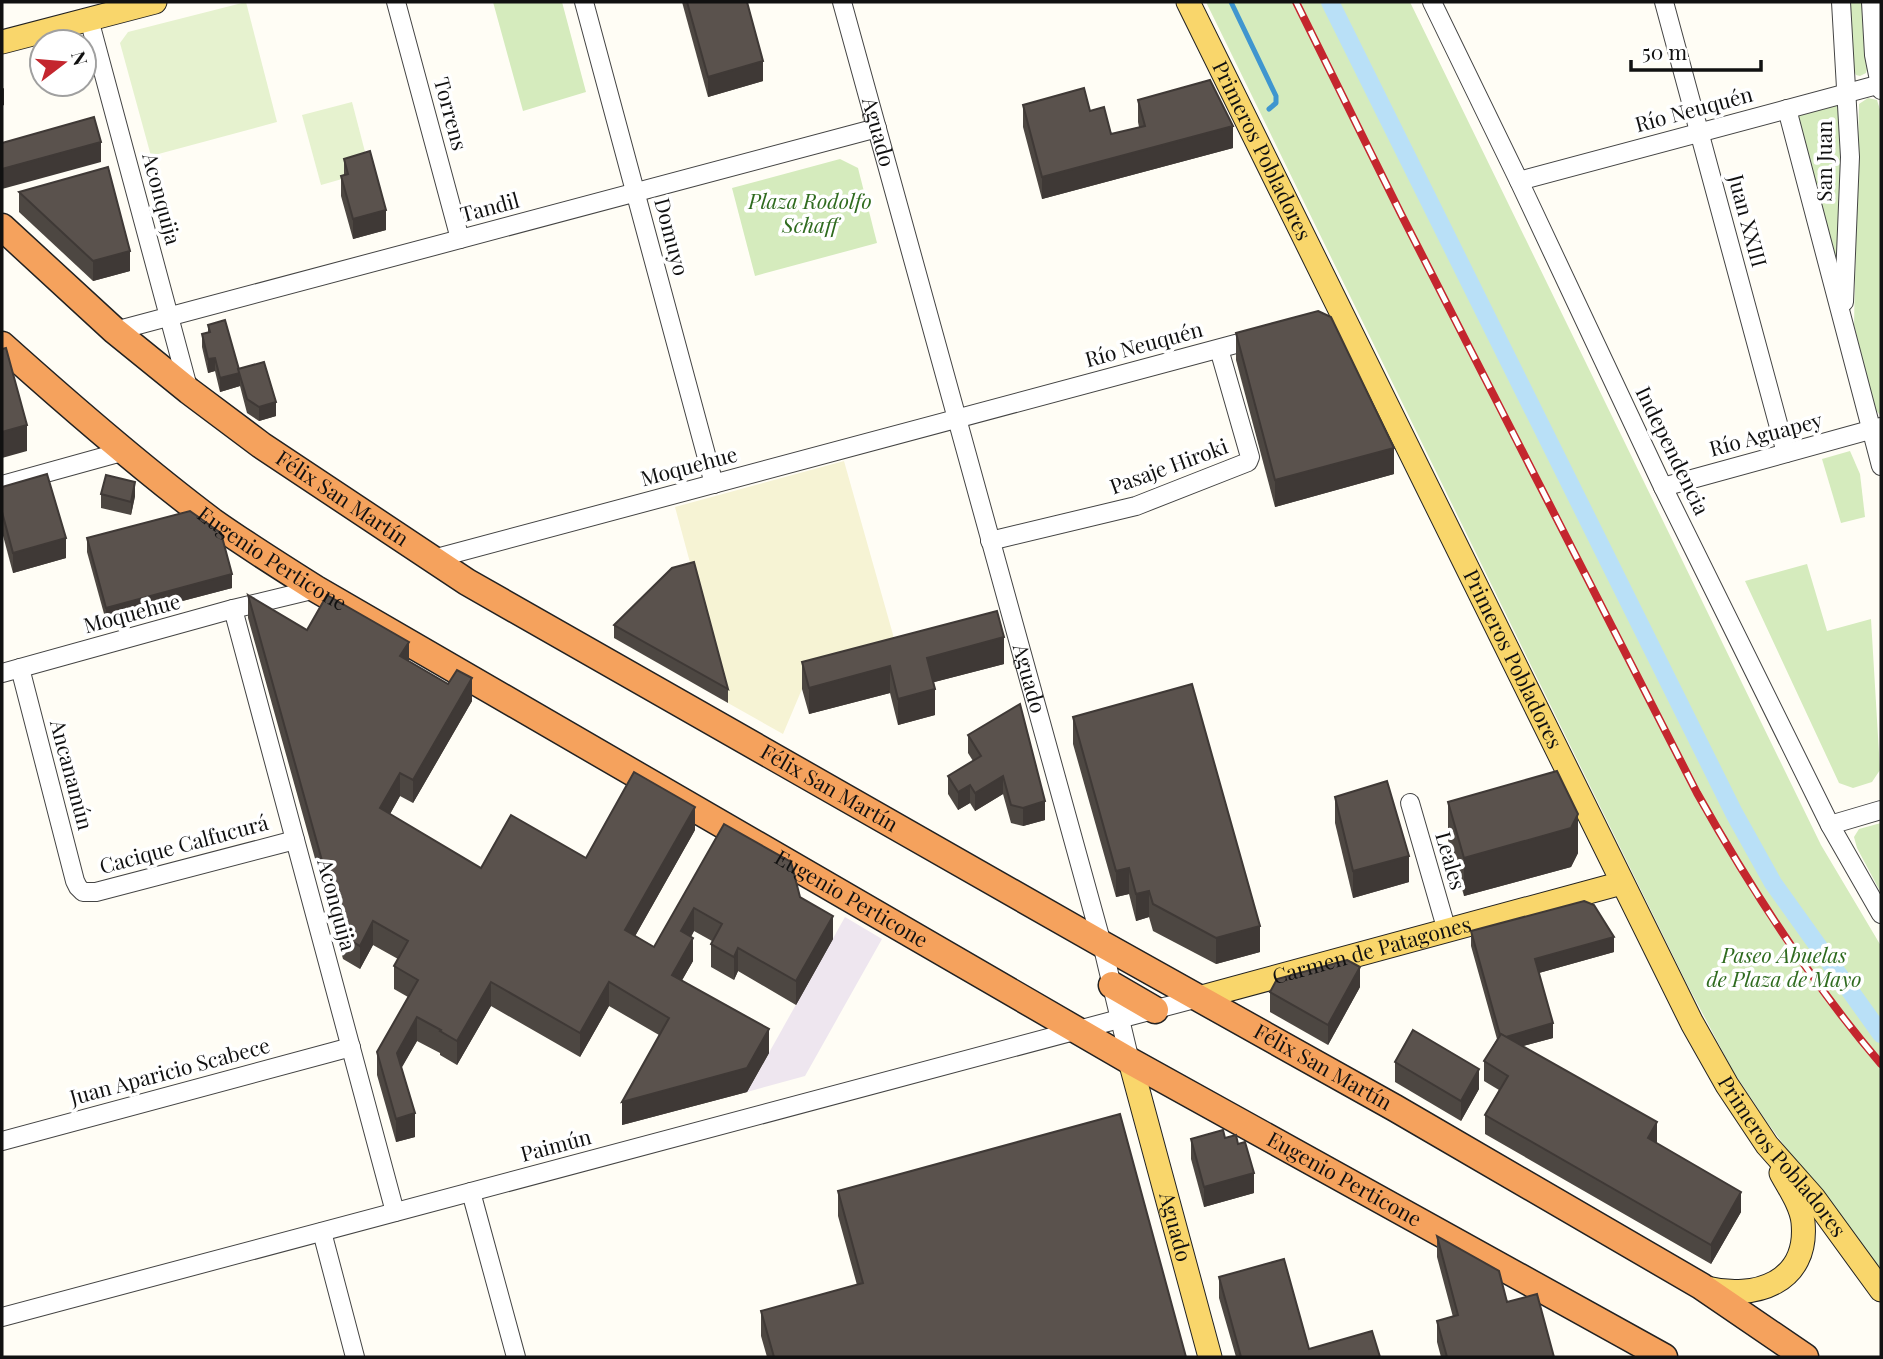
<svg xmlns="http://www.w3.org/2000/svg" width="1883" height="1359" font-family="'Playfair Display',serif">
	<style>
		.industrial { fill: #eee6ef }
		.farmland { fill: #f6f3d4 }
		.green { fill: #d5ebbd }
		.pitch { fill: #e6f2cf }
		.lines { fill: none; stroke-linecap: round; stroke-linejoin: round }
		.stream { stroke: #3f96cf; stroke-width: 5 }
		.canal { stroke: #b9e0f7; stroke-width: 18 }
		.minor-casing { stroke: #444; stroke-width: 20 }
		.major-casing { stroke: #222; stroke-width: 25 }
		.highway-casing { stroke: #222; stroke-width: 29 }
		.minor { stroke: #fff; stroke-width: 18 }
		.major { stroke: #f9d66b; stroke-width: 23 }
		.highway { stroke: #f5a25d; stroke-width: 26 }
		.rail-casing { stroke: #c4262e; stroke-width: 8 }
		.rail { stroke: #fff; stroke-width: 5; stroke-dasharray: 16; stroke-linecap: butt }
		.wall { fill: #4d4742 }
		.shaded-wall { fill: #3f3936 }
		.building { fill: #5a524d; stroke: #3f3936; stroke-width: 2 }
		.labels { text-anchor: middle; stroke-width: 7; stroke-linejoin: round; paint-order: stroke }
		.street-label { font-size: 21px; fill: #111; stroke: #fff }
		.park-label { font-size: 21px; font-style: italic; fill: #2f6b1f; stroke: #fff }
	</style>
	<rect width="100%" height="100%" fill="#fffdf5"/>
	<polygon class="industrial" points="845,917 882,939 805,1076 747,1092"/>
	<polygon class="farmland" points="844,461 901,663 802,689 783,734 728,703 675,507"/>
	<g class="green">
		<polygon points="493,2 562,2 586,92 523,111"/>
		<polygon points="1206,2 1410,2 1821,845 1881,946 1881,1278 1767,1122 1733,1071 1687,984"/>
		<polygon points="1850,2 1863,2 1867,69 1866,73 1860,76 1856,75 1854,71"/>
		<polygon points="1868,98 1877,100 1881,113 1881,416 1875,409 1854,325 1859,104"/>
		<polygon points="1839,105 1841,175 1836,259 1797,116"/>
		<polygon points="840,159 858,168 877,243 755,276 732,188"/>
		<polygon points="1850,451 1860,474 1865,517 1841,523 1822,459"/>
		<polygon points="1807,564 1827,631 1871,619 1880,770 1872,782 1853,788 1839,783 1745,581"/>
		<polygon points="1881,823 1881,893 1857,848 1854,837 1859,829"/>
	</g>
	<g class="pitch">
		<polygon points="246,2 277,122 151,156 120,43 128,32"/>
		<polygon points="352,102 370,171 321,185 302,115"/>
	</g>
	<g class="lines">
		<polyline class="stream" points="1231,2 1276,96 1276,103 1269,109"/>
		<polyline class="canal" points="1330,2 1734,813 1773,883 1881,1034"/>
		<g class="minor-casing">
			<g id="minor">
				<polyline points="396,2 460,239"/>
				<polyline points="584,2 714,484"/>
				<path id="s1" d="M 842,2 L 1102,944 L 1130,1061"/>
				<polyline points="1432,2 1519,181 1663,487 1830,825 1881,914"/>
				<polyline points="1664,2 1786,453"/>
				<polyline points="1841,2 1850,157 1844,302"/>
				<polyline points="1871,2 1874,55 1881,90"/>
				<polyline points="89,19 189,391"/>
				<polyline points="1787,109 1881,466"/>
				<polyline points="1519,181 1881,84"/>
				<polyline points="115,331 877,128"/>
				<polyline points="2,485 125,451"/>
				<polyline points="1663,487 1881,427"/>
				<polyline points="990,541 1136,506 1248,462 1250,457 1219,349"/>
				<polyline points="433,559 1258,338"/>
				<polyline points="233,609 395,1212"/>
				<polyline points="20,668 75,881 78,887 83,892 96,892 295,840"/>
				<polyline points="2,673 233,609 316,589"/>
				<polyline points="1410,803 1447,931"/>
				<polyline points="1830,825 1881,810"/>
				<polyline points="2,1141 351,1047"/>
				<polyline points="471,1192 516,1357"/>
				<polyline points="322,1232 355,1357"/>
				<polyline points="2,1317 1198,998"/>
			</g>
		</g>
		<g class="major-casing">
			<g id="major">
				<path id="s2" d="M 1188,2 L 1692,1023 L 1727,1085 L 1767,1145 L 1814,1198 L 1881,1290"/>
				<polyline points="2,42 155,2"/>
				<path id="s3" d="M 1198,998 L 1622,883"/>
				<path id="s4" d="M 1130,1061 L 1210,1357"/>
				<path d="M 1706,1288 C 1755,1300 1809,1283 1803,1222 C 1801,1205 1789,1188 1781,1173"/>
			</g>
		</g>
		<g class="highway-casing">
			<g id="highway">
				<path id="s5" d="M 2,227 L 115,331 L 189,391 L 261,445 L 467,582 L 1102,944 L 1395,1108 L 1701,1286 L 1805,1357"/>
				<path id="s6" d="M 2,345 C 70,406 139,466 212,521 C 246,545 281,567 316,589 L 1130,1061 L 1664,1357"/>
				<polyline points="1112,985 1155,1010"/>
			</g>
		</g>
		<use href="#minor" class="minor"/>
		<use href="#major" class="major"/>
		<use href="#highway" class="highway"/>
		<g class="rail-casing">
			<path id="rail" d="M 1296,2 L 1401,214 L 1697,793 C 1751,889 1810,981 1881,1064"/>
		</g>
		<use href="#rail" class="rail"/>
	</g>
	<g class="wall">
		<polygon points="682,2 747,2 763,81 708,97"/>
		<polygon points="1138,100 1233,148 1042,199 1023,127 1023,105 1090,111 1111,134 1139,127 1138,122"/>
		<polygon points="344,159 386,230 353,239 341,196 341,176 344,175"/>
		<polygon points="19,192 130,271 93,281 19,212"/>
		<polygon points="208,325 238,369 276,416 259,421 247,413 240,386 220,392 215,371 208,373 202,347 202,334 208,332"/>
		<polygon points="1236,333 1394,474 1275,507 1236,360"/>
		<polygon points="2,487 66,558 13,573 2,532"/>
		<polygon points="101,494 135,496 131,515 101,508"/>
		<polygon points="87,538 232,588 106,621 87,552"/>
		<polygon points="248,595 307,630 409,661 472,701 413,803 400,796 390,814 481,868 586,858 695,830 635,936 654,947 724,824 800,897 833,939 796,1005 738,971 734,980 711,967 711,944 712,941 694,931 691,937 693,961 682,980 769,1053 747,1092 622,1125 659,1035 609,1006 580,1057 491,1006 457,1065 440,1055 440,1053 417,1041 401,1068 415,1137 396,1142 377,1075 377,1052 408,997 394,989 394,966 398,959 373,945 360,969 343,959 248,618"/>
		<polygon points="614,625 728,689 728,703 614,638"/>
		<polygon points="802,662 1004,664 934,682 935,715 898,725 890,693 809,714 802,689"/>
		<polygon points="1073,717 1260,952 1216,964 1153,931 1149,917 1136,921 1129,894 1116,897 1073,744"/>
		<polygon points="968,735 1045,820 1023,826 1011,823 1003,794 975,811 970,803 958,810 948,794 948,776 973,761 968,753"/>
		<polygon points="1335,797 1409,882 1353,898 1335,823"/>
		<polygon points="1448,802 1578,853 1571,867 1464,896 1448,840"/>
		<polygon points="1471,931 1614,952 1539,973 1553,1038 1523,1046 1657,1142 1656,1143 1741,1212 1711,1264 1485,1134 1485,1115 1499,1090 1484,1081 1484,1061 1497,1039 1471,946"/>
		<polygon points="1360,987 1328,1045 1270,1012 1270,992"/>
		<polygon points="1395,1062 1479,1089 1461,1121 1395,1082"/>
		<polygon points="1225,1138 1238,1144 1254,1193 1204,1207 1191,1159 1191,1139"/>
		<polygon points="838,1191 1186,1357 767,1357 761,1336 761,1311 857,1285 838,1216"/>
		<polygon points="1437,1236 1507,1302 1554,1357 1441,1357 1437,1342 1437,1321 1453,1317 1437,1257"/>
		<polygon points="1219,1277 1309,1349 1380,1357 1236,1357 1219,1298"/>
	</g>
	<g class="shaded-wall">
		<polygon points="763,61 763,81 708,97 708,77"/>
		<polygon points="4,88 4,105 2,106 2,89"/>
		<polygon points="1233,126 1233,148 1042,199 1042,177"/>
		<polygon points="101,142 101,162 2,189 2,169"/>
		<polygon points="386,210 386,230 353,239 353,219"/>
		<polygon points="130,251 130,271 93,281 93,261"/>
		<polygon points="215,358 215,371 208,373 208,359"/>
		<polygon points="240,373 240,386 220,392 220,378"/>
		<polygon points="276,402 276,416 259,421 259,407"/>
		<polygon points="27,425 27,451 2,458 2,432"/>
		<polygon points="1394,448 1394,474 1275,507 1275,480"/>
		<polygon points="135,482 135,496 131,515 131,502"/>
		<polygon points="66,538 66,558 13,573 13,553"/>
		<polygon points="232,574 232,588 106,621 106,608"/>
		<polygon points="1004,637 1004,664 927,684 927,658"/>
		<polygon points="409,642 409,665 400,656"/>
		<polygon points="890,666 890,693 809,714 809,688"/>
		<polygon points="472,678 472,701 413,803 413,780"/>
		<polygon points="935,689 935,715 898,725 898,699"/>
		<polygon points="400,773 400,796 380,832 380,808"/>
		<polygon points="1003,776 1003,794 975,811 975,793"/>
		<polygon points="970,785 970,803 958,810 958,792"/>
		<polygon points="1045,801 1045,820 1023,826 1023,808"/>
		<polygon points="695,807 695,830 625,954 625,930"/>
		<polygon points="1578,814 1578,853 1571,867 1464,896 1464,858"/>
		<polygon points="1409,856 1409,882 1353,898 1353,871"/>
		<polygon points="1129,868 1129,894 1116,897 1116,871"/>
		<polygon points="1149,891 1149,917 1136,921 1136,894"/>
		<polygon points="694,908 694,931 681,954 681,931"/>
		<polygon points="833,916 833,939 796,1005 796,981"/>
		<polygon points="373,921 373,945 360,969 360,946"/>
		<polygon points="1260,926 1260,952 1216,964 1216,938"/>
		<polygon points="1614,937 1614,952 1535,974 1535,959"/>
		<polygon points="693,938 693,961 672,998 672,975"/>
		<polygon points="738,948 738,971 734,980 734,957"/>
		<polygon points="1360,967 1360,987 1328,1045 1328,1025"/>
		<polygon points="491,982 491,1006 457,1065 457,1041"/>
		<polygon points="609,982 609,1006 580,1057 580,1033"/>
		<polygon points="417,1017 417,1041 397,1076 397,1053"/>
		<polygon points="1553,1023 1553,1038 1501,1052 1501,1038"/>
		<polygon points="769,1029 769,1053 747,1092 622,1125 622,1102"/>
		<polygon points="1479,1069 1479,1089 1461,1121 1461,1101"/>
		<polygon points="415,1113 415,1137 396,1142 396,1119"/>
		<polygon points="1657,1122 1657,1142 1648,1158 1648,1138"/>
		<polygon points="1254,1173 1254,1193 1204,1207 1204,1187"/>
		<polygon points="1741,1192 1741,1212 1711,1264 1711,1245"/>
	</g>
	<g class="building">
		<polygon points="687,2 747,2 763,61 708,77"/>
		<polygon points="1210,80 1233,126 1042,177 1023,105 1084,88 1090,111 1104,107 1111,134 1145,126 1138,100"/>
		<polygon points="94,117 101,142 2,169 2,143"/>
		<polygon points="370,151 386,210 353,219 341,176 348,174 344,159"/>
		<polygon points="108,167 130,251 93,261 19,192"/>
		<polygon points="1318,311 1331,317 1394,448 1275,480 1236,333"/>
		<polygon points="225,320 240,373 220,378 215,358 208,359 202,334 210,332 208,325"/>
		<polygon points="6,348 27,425 2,432 2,349"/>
		<polygon points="264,362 276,402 259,407 247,399 238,369"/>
		<polygon points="47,474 66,538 13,553 2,512 2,487"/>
		<polygon points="106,475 135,482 131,502 101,494"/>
		<polygon points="190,511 221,533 232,574 106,608 87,538"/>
		<polygon points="694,562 728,689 614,625 672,568"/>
		<polygon points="248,595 307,630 327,595 409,642 400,656 448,684 457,670 472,678 413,780 400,773 380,808 481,868 511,815 586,858 634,772 695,807 625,930 654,947 724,824 791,862 800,897 833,916 796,981 738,948 734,957 711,944 722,924 694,908 681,931 693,938 672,975 769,1029 747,1068 622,1102 669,1018 609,982 580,1033 491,982 457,1041 440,1031 441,1030 417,1017 397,1053 415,1113 396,1119 377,1052 418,980 394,966 408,941 373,921 360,946 343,936"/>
		<polygon points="997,611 1004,637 927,658 935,689 898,699 890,666 809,688 802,662"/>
		<polygon points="1192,684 1260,926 1216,938 1153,904 1149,891 1136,894 1129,868 1116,871 1073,717"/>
		<polygon points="1020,704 1045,801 1023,808 1011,805 1003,776 975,793 970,785 958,792 948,776 981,756 968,735"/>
		<polygon points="1557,771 1578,814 1571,828 1464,858 1448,802"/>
		<polygon points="1387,781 1409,856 1353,871 1335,797"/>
		<polygon points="1584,901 1594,905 1614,937 1535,959 1553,1023 1506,1037 1501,1034 1500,1035 1471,931"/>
		<polygon points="1347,960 1360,967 1328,1025 1270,992 1277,979"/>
		<polygon points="1413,1030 1479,1069 1461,1101 1395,1062"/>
		<polygon points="1501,1034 1657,1122 1648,1138 1741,1192 1711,1245 1485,1115 1508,1076 1484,1061"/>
		<polygon points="1120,1114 1186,1357 774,1357 761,1311 863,1283 838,1191"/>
		<polygon points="1223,1130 1225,1138 1236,1135 1238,1144 1245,1142 1254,1173 1204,1187 1191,1139"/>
		<polygon points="1437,1236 1499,1271 1507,1302 1537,1294 1554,1357 1447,1357 1437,1321 1458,1315"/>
		<polygon points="1284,1259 1309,1349 1372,1331 1380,1357 1241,1357 1219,1277"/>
	</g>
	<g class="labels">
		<g class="street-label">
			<text transform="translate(1694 110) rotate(-15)" y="7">Río Neuquén</text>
			<text transform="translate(450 114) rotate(75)" y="7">Torrens</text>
			<text dy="7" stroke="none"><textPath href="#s1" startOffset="135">Aguado</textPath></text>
			<text dy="7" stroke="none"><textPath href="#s2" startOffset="166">Primeros Pobladores</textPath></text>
			<text transform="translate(1825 161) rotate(-90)" y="7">San Juan</text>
			<text transform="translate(161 199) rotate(75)" y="7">Aconquija</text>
			<text transform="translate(490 208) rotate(-15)" y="7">Tandil</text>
			<text transform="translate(1747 221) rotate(75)" y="7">Juan XXIII</text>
			<text transform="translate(671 237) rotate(75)" y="7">Domuyo</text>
			<text transform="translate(1144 345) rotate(-15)" y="7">Río Neuquén</text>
			<text transform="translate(1766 435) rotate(-15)" y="7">Río Aguapey</text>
			<text transform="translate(1672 451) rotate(64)" y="7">Independencia</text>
			<text transform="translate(689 467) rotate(-15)" y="7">Moquehue</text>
			<text transform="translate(1169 467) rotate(-20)" y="7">Pasaje Hiroki</text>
			<text dy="7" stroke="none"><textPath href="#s5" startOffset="436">Félix San Martín</textPath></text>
			<text dy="7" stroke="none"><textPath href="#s6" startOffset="345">Eugenio Perticone</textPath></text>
			<text transform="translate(132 614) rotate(-15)" y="7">Moquehue</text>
			<text dy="7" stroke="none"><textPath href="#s2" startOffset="733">Primeros Pobladores</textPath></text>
			<text dy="7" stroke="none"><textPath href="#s1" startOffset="702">Aguado</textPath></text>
			<text transform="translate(71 775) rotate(75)" y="7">Ancanamún</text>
			<text dy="7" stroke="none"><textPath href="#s5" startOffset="1003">Félix San Martín</textPath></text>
			<text transform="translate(184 845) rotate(-15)" y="7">Cacique Calfucurá</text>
			<text transform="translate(1450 861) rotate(74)" y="7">Leales</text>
			<text dy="7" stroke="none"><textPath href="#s6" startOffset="1017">Eugenio Perticone</textPath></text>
			<text transform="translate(336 905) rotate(75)" y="7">Aconquija</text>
			<text dy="7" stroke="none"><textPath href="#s3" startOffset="180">Carmen de Patagones</textPath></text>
			<text dy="7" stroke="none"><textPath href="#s5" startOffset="1570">Félix San Martín</textPath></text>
			<text transform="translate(170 1072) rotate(-15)" y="7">Juan Aparicio Scabece</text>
			<text transform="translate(556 1146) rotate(-15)" y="7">Paimún</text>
			<text dy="7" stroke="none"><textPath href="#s2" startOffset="1300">Primeros Pobladores</textPath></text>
			<text dy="7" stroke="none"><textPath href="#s6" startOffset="1584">Eugenio Perticone</textPath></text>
			<text dy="7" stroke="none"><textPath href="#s4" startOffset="172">Aguado</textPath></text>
		</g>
		<g class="park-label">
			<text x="810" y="209">Plaza Rodolfo<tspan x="810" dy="24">Schaff</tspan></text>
			<text x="1784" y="963">Paseo Abuelas<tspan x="1784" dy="24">de Plaza de Mayo</tspan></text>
		</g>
	</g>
	<rect width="1883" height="1359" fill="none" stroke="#111111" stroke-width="7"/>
	<g transform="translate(63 63) rotate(74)"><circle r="33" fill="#ffffff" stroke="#a0a0a0" stroke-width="2"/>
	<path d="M0-5L12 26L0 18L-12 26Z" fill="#c4262e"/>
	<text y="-10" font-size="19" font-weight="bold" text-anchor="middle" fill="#111111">N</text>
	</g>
	<path d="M1631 60v10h130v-10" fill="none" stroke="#111111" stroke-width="3.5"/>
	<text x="1642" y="60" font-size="21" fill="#111111" stroke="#ffffff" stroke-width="5" paint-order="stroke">50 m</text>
</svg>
